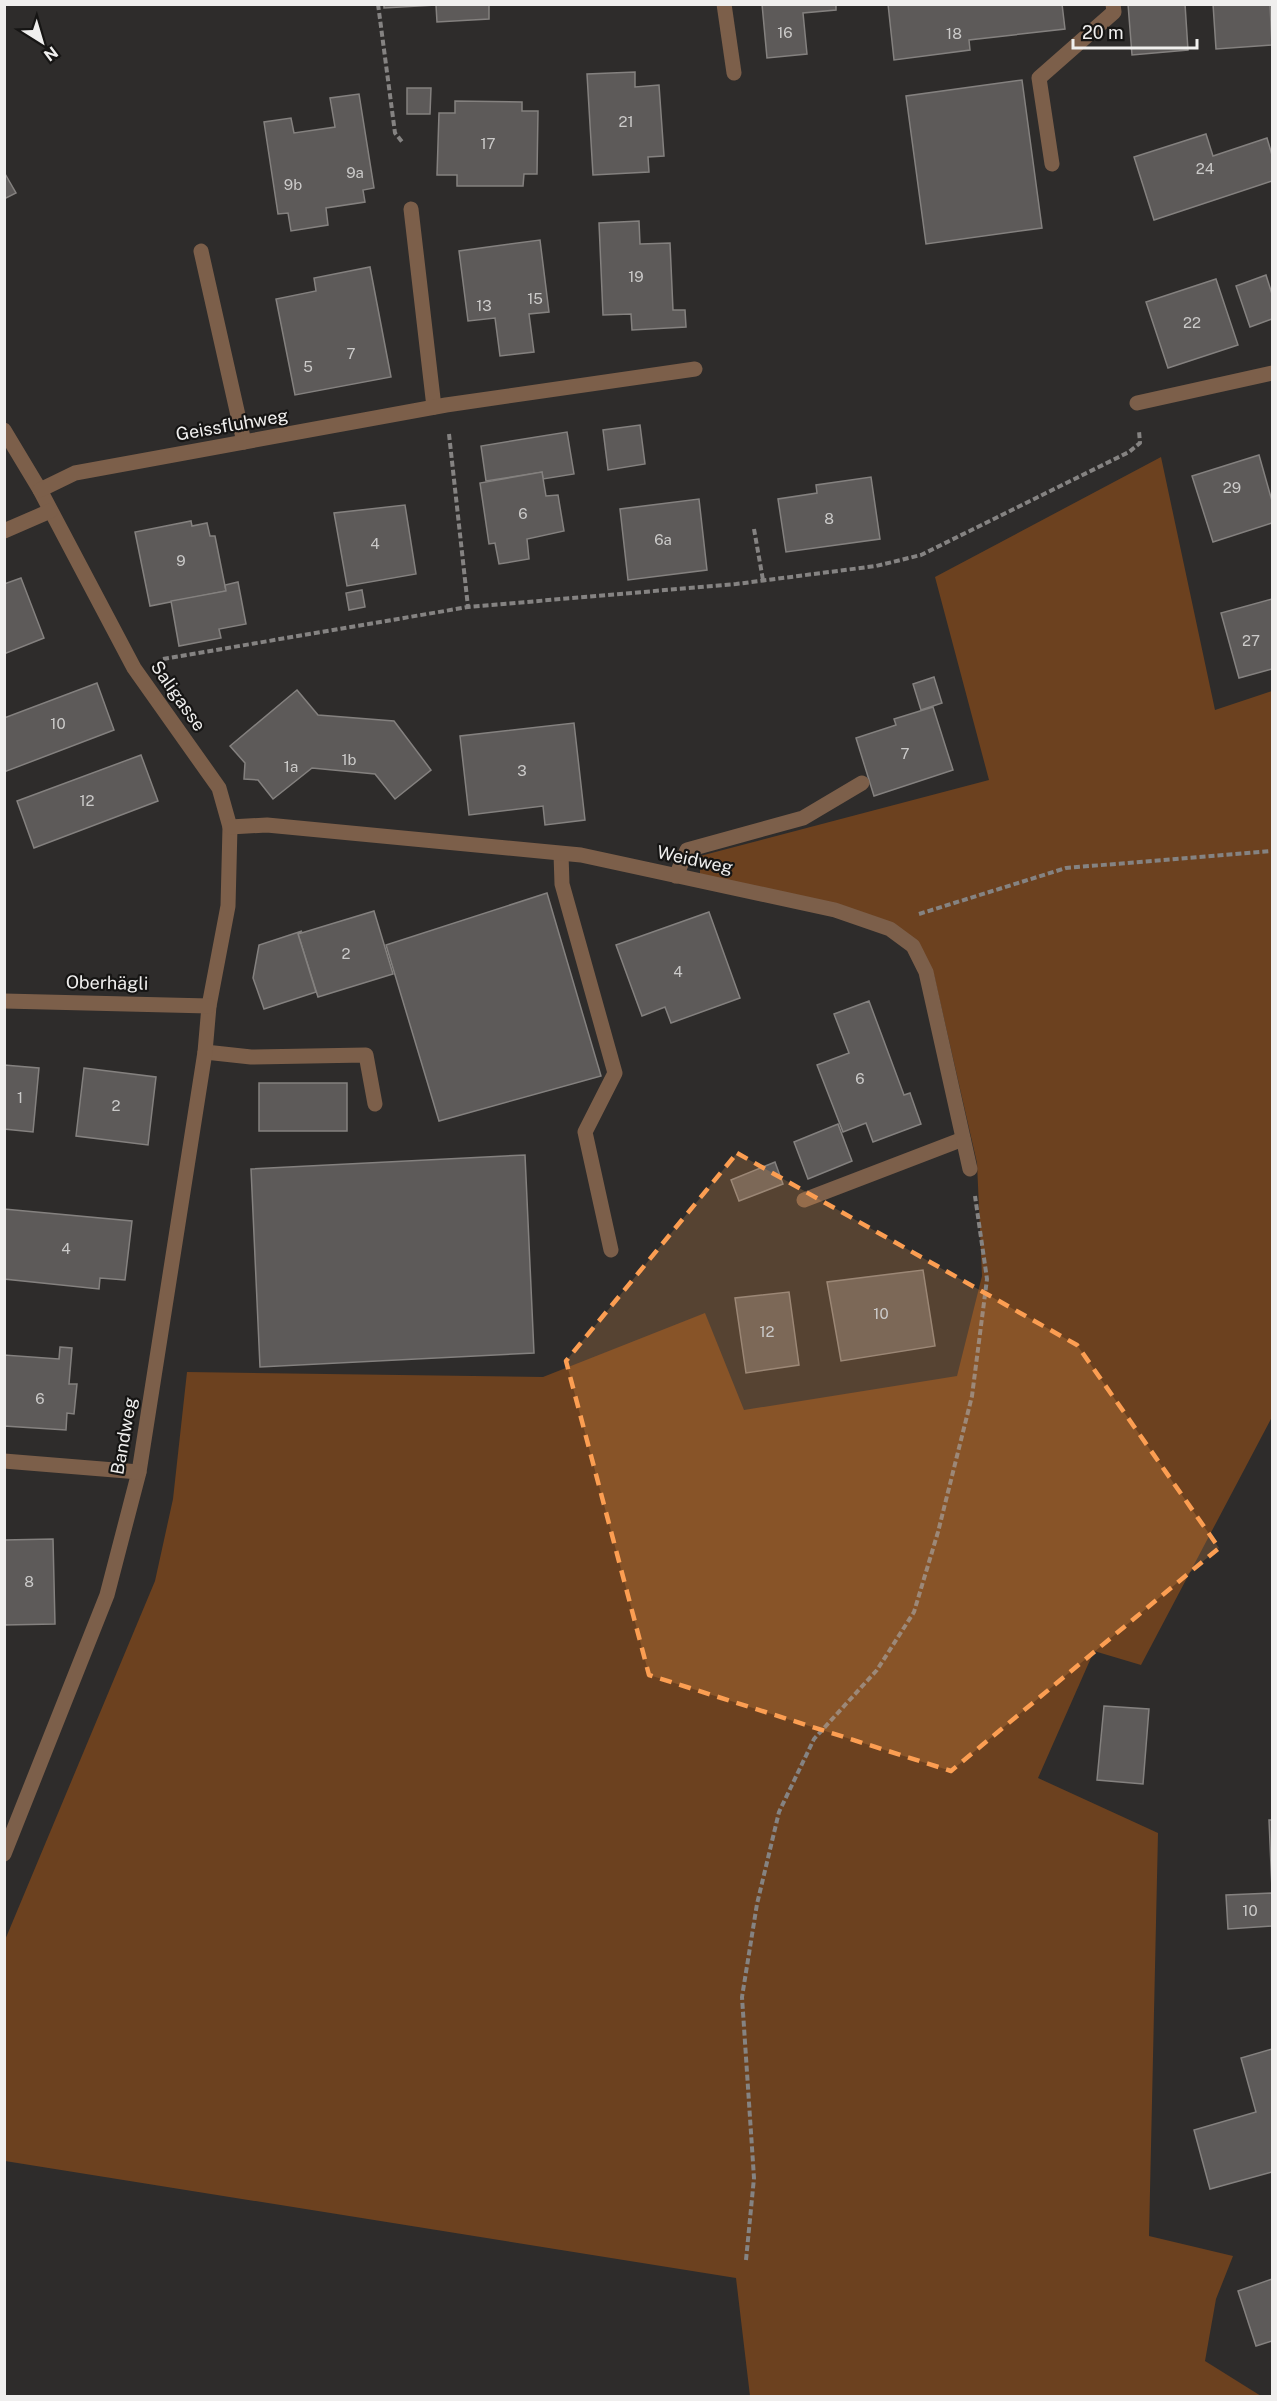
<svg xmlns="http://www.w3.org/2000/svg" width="1277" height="2401" font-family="'Public Sans',sans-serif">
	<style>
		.green { fill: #6c411f }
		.building { fill: #5d5a59; stroke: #84817f; stroke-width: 1.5 }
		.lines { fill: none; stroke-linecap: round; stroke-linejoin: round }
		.path { stroke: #858382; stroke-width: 4; stroke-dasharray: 6 3; stroke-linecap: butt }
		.service { stroke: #7c5f4a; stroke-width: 15 }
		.minor { stroke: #7c5f4a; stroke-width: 15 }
		.marked { fill: #fc9e52; fill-opacity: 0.2; stroke: #fc9e52; stroke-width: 4.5; stroke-dasharray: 12 8; stroke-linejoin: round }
		.labels { text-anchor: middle; stroke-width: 4.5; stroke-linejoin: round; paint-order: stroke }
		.number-label { font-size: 15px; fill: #cbcac9 }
		.street-label { font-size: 18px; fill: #f0efee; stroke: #161514 }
	</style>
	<rect width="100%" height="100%" fill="#2e2c2b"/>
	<polygon class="green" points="1161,457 1215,710 1272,691 1272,1417 1141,1665 1094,1651 1038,1778 1158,1833 1149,2236 1233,2256 1216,2299 1205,2361 1261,2396 750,2396 736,2278 5,2161 5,1940 155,1581 173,1499 187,1372 543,1377 705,1313 744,1410 957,1376 982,1276 977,1163 934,975 890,929 700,881 700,856 989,780 935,577"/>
	<g class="building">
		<polygon points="384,4 489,4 489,19 437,22 436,5 384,8"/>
		<polygon points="762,4 836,4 836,10 803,13 807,54 767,58"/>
		<polygon points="888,4 1062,4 1065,29 969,40 970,50 894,60"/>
		<polygon points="1128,4 1185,4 1188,50 1132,55"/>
		<polygon points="1213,4 1270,4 1272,45 1216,49"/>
		<polygon points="635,72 635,87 659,85 664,156 648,157 649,172 593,175 587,74"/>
		<polygon points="1022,80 1042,228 926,244 906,96"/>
		<polygon points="407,88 431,88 430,114 407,114"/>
		<polygon points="359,94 374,188 363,190 365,202 326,208 328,225 291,231 288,213 278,214 264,122 291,118 294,133 335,127 330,98"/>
		<polygon points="455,101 522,102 522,111 538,111 537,174 524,174 523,186 457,186 457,175 437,175 439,113 455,113"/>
		<polygon points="1206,134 1213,156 1267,138 1272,155 1272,181 1154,220 1134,157"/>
		<polygon points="4,172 16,193 4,199"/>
		<polygon points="639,221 640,244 670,243 673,310 685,310 686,327 632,330 631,314 603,315 599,223"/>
		<polygon points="540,240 549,312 529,314 534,352 500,356 495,318 468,321 459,251"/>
		<polygon points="370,267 391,377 295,395 276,299 316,291 314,278"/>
		<polygon points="1266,275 1272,294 1272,319 1250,327 1236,286"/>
		<polygon points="1216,279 1238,345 1168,368 1146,302"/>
		<polygon points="640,425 645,464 608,470 603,430"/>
		<polygon points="567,432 574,474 543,479 542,472 486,481 481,446"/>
		<polygon points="1259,455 1272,501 1272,523 1213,542 1192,476"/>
		<polygon points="542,472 546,496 558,495 564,531 527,539 529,559 499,564 495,543 489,544 480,483"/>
		<polygon points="871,477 880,539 786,552 778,499 817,493 816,485"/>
		<polygon points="699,499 707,570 628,580 620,509"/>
		<polygon points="405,505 416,574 347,586 334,513"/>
		<polygon points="191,521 192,526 207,523 210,536 215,536 226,591 150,606 135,532"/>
		<polygon points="21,578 44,638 4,654 4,584"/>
		<polygon points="238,582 246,624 219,629 221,638 179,646 171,601 226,591 225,585"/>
		<polygon points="362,590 365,607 349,610 346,593"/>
		<polygon points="1272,599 1272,669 1239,678 1221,613"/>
		<polygon points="934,677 942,703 921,710 913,684"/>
		<polygon points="97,683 114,730 4,772 4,718"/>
		<polygon points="297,690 318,715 394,721 431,770 395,799 375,774 312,768 273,799 258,780 244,779 245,763 230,746"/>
		<polygon points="933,707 953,770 874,796 856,738 896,725 894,719"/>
		<polygon points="574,723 585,820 545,825 543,806 469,815 460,736"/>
		<polygon points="141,755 158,801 34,848 17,801"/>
		<polygon points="547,893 601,1076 439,1121 386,945"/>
		<polygon points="374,911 393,974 318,997 298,934"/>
		<polygon points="709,912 740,998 671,1023 665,1007 642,1016 616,945"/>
		<polygon points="302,931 298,934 316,992 264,1009 253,978 259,945"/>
		<polygon points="869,1001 904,1095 910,1093 921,1124 873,1142 866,1123 843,1132 817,1065 849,1053 834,1014"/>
		<polygon points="4,1065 39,1068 33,1132 4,1129"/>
		<polygon points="84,1068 156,1077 148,1145 76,1136"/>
		<rect x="259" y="1083" width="88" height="48"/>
		<polygon points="838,1124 852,1161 808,1179 794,1142"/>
		<polygon points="525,1155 534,1353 260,1367 251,1169"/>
		<polygon points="775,1162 783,1184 739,1201 731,1180"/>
		<polygon points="4,1209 132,1221 125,1280 100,1278 99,1289 4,1279"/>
		<polygon points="923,1270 935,1346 841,1361 827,1282"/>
		<polygon points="789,1292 799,1365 746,1373 735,1298"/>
		<polygon points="60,1347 72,1348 69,1384 77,1384 74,1414 67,1413 66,1430 4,1426 4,1355 59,1359"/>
		<polygon points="53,1539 55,1624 4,1625 4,1540"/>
		<polygon points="1104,1706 1149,1709 1143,1784 1097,1780"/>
		<polygon points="1269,1820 1272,1820 1272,1889"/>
		<polygon points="1272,1893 1272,1926 1228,1929 1226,1895"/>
		<polygon points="1272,2049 1272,2172 1210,2189 1194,2130 1256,2112 1241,2058"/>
		<polygon points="1272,2279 1272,2341 1256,2346 1238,2291"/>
	</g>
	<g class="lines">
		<g class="path">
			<polyline points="378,4 395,133 403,143"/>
			<polyline points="449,434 468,607"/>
			<polyline points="754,529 763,580"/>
			<polyline points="163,659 468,607 736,584 876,566 921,555 1129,452 1140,443 1139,431"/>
			<polyline points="919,914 1066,868 1272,851"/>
			<polyline points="746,2260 754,2178 742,1997 757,1904 779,1812 814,1739 877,1670 914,1612 938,1532 972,1396 987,1279 975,1196"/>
		</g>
		<g class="service">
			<polyline points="724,4 734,73"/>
			<polyline points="1052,164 1039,78 1114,12 1113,4"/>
			<polyline points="201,251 244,442"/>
			<polyline points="1137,403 1272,373"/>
			<polyline points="561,854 562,884 615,1073 585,1132 611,1250"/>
			<polyline points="676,876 687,850 803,818 862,783"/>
			<polyline points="205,1052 251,1057 366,1055 375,1104"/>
			<polyline points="804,1200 963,1139"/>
		</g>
		<g class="minor">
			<polyline points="411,209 434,407"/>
			<polyline points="4,430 40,490 134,668 219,788 230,827 228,906 209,1006 205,1052 139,1472 107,1595 4,1854"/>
			<polyline points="40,490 75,473 446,405 695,369"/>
			<polyline points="4,531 50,511"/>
			<polyline points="230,827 267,825 581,855 835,910 890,929 913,946 926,972 970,1169"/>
			<polyline points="4,1001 209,1006"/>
			<polyline points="4,1461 139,1472"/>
		</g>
	</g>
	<path class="marked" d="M 737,1153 L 1077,1345 L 1219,1548 L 951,1771 L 649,1675 L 566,1361 Z"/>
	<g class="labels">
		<g class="number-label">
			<text x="785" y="38">16</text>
			<text x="954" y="39">18</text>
			<text x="626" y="127">21</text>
			<text x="488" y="149">17</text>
			<text x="1205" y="174">24</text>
			<text x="355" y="178">9a</text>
			<text x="293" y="190">9b</text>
			<text x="636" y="282">19</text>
			<text x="535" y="304">15</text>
			<text x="484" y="311">13</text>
			<text x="1192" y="328">22</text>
			<text x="351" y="359">7</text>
			<text x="308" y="372">5</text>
			<text x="1232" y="493">29</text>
			<text x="523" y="519">6</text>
			<text x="829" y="524">8</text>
			<text x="663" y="545">6a</text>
			<text x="375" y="549">4</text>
			<text x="181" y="566">9</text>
			<text x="1251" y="646">27</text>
			<text x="58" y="729">10</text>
			<text x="905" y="759">7</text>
			<text x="349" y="765">1b</text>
			<text x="291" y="772">1a</text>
			<text x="522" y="776">3</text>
			<text x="87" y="806">12</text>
			<text x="346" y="959">2</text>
			<text x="678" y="977">4</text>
			<text x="860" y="1084">6</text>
			<text x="20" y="1103">1</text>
			<text x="116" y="1111">2</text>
			<text x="66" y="1254">4</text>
			<text x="881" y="1319">10</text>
			<text x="767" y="1337">12</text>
			<text x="40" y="1404">6</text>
			<text x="29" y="1587">8</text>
			<text x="1250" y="1916">10</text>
		</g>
		<g class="street-label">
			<text transform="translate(232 425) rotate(-10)" y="6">Geissfluhweg</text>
			<text transform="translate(178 696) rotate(55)" y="6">Saligasse</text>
			<text transform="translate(695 860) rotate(12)" y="6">Weidweg</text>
			<text transform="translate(107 983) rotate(1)" y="6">Oberhägli</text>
			<text transform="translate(124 1436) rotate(-80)" y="6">Bandweg</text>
		</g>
	</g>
	<rect width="1277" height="2401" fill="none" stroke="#f0efee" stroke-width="12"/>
	<g transform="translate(42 42) rotate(143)" stroke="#161514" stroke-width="4.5" paint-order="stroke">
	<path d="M0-4.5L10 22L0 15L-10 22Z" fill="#f0efee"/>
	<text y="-9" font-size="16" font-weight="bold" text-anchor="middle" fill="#f0efee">N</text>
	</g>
	<path d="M1073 39v9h124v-9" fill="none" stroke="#f0efee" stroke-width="3"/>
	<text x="1082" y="39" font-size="18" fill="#f0efee" stroke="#161514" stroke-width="4.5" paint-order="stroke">20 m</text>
</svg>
